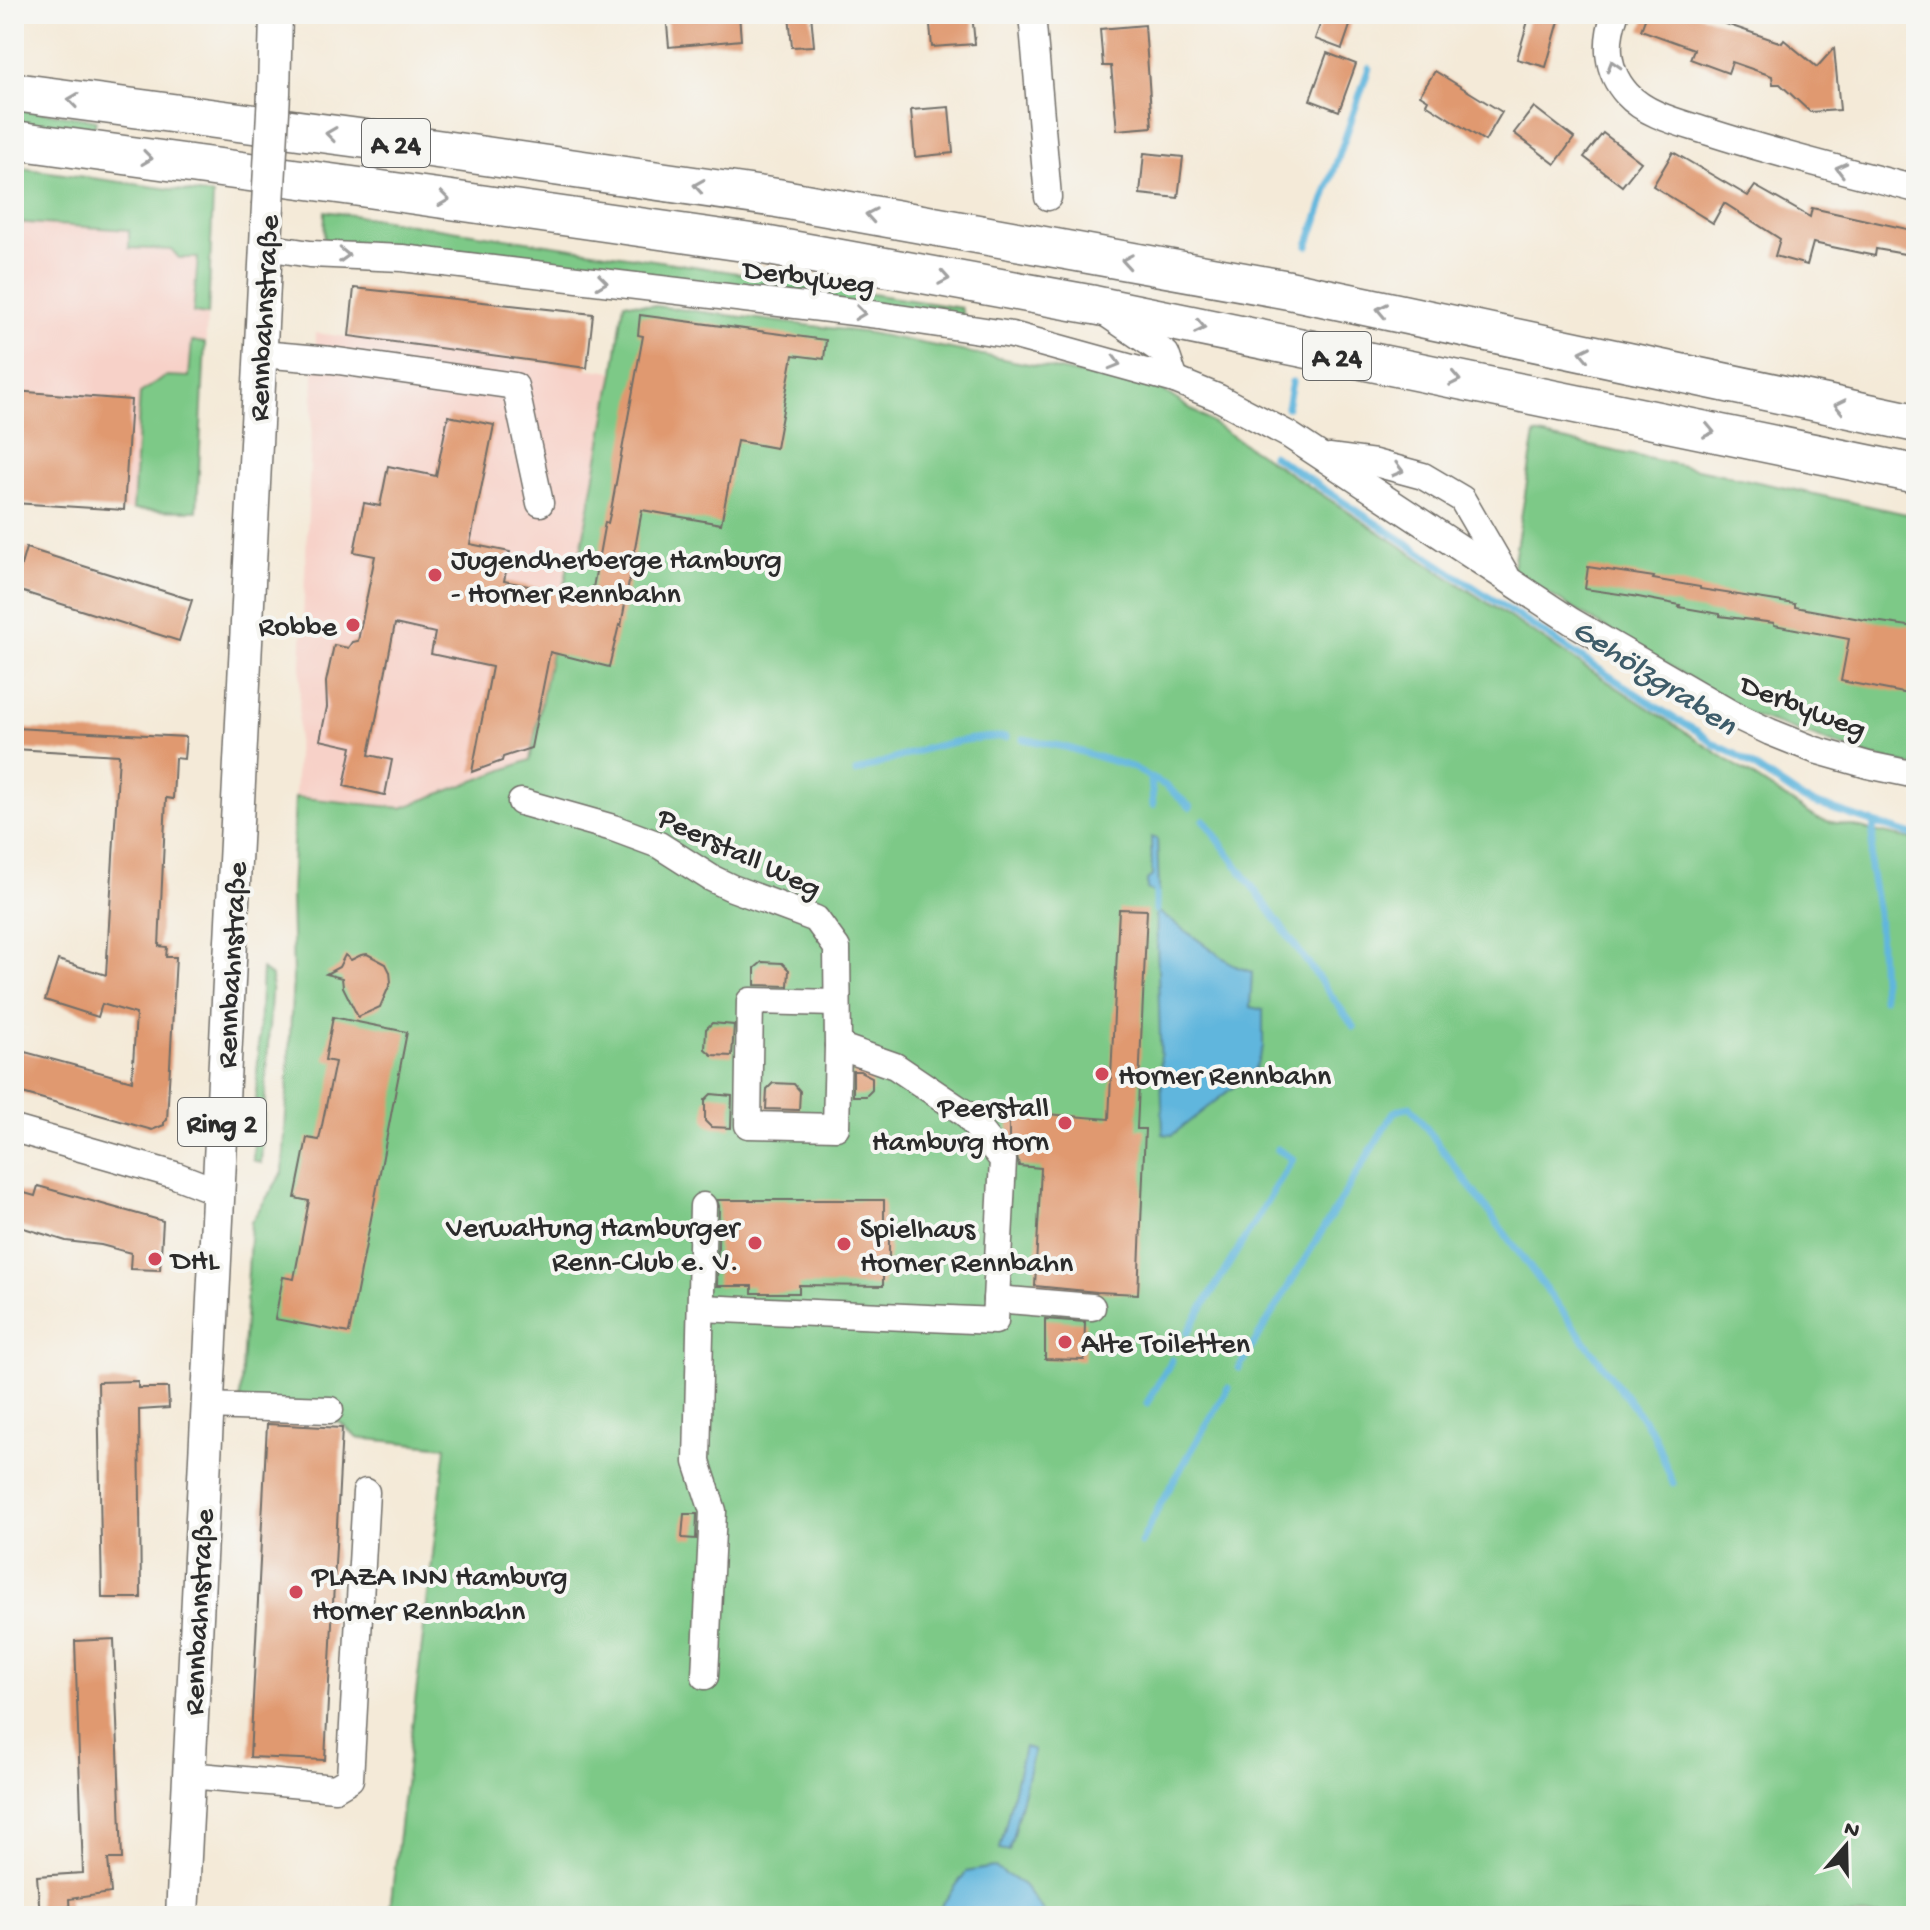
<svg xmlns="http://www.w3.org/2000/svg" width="1930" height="1930" font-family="'Gochi Hand',sans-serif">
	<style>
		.built { fill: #f7d1c8 }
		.green { fill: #7dc987; stroke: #547a59; stroke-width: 2 }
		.water { fill: #61b6dd; stroke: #467084; stroke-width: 2 }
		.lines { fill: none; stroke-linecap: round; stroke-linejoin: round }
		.stream { stroke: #61b6dd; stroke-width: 7 }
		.building { fill: #e0996f }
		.minor-casing { stroke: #716e68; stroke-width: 29 }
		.major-casing { stroke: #716e68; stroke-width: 35 }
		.highway-casing { stroke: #716e68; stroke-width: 41 }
		.minor { stroke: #fff; stroke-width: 26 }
		.major { stroke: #fff; stroke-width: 32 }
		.highway { stroke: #fff; stroke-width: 38 }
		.major-bridge-casing { stroke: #716e68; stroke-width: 35; stroke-linecap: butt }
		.major-bridge { stroke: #fff; stroke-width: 32 }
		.oneway { stroke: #a0a0a0 }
		.poi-dot { fill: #d1495b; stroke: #f6f6f2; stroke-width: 3 }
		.labels { text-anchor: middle; stroke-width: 8; stroke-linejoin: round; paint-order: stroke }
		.shield { fill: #f6f6f2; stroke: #686867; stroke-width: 2 }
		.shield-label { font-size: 28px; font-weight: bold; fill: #2b2b2b }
		.street-label { font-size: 30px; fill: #2b2b2b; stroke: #f6f6f2 }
		.poi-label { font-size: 30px; fill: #2b2b2b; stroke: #f6f6f2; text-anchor: start }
		.water-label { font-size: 32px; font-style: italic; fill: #3e5c69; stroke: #f6f6f2 }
	</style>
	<rect width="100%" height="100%" fill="#f6f6f2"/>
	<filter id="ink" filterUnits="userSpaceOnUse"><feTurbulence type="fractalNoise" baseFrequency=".0125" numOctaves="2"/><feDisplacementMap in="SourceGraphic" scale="16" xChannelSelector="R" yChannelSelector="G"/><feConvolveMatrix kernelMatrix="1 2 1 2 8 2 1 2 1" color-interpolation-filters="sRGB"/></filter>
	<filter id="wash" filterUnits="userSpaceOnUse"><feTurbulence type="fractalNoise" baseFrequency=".006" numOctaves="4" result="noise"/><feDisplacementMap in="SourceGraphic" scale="32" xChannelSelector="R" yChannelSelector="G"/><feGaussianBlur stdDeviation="1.8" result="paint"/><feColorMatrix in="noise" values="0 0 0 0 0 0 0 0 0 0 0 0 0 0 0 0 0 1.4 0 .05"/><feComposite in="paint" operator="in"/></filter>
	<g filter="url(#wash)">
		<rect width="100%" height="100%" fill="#f4ead8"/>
		<g class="built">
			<polygon points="14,217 211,238 197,511 124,510 14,503"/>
			<polygon points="316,333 614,372 580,556 569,557 530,761 402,808 295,797"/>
		</g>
		<g class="green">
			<polygon points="14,108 96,120 93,135 14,123"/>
			<polygon points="14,167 213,195 208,315 193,313 198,258 179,258 172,250 129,248 129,230 14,222"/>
			<polygon points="325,211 680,264 961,308 964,319 324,246"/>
			<polygon points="624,302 869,333 1162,390 1818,819 1916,840 1916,1916 389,1916 446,1447 358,1438 339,1422 239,1417 251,1222 283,1172 293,977 291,895 295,797 402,808 530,760 570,556 580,556 614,372"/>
			<polygon points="192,341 205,343 197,511 133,510 140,393 167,376 189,377"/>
			<polygon points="1535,434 1916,516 1916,767 1870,756 1753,716 1512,572"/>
			<polygon points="262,969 272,977 261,1163 253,1160"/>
		</g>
		<g class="water">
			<polygon points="1151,837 1157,839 1159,890 1156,894 1147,889 1147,880 1152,876"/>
			<polygon points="1156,910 1235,966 1252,972 1250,1007 1263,1010 1263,1047 1254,1071 1172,1135 1163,1134"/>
			<polygon points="1024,1747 1034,1750 1009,1851 1000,1849"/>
			<polygon points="994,1867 1023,1885 1047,1916 934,1916 966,1872"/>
		</g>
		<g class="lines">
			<g class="stream">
				<polyline points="1308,246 1369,68"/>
				<polyline points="1287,407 1292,382"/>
				<polyline points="1272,455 1675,719 1697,731 1714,744 1735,754 1802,799 1874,823 1870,868 1878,913 1883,998"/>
				<polyline points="1023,739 1065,747 1132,767 1166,786 1190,807"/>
				<path d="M 856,772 C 905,755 953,736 1006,737"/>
				<polyline points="1151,778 1153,805"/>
				<polyline points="1204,820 1354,1027"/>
				<polyline points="1874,823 1916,836"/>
				<polyline points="1156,894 1156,910"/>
				<polyline points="1187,1333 1293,1159 1277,1149"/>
				<polyline points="1239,1368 1394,1112 1410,1106 1653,1433 1673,1483"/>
				<polyline points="1147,1403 1172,1360"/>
				<polyline points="1141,1543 1161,1503 1228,1388"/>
			</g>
		</g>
		<g id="blocks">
			<g class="building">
				<polygon points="666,14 739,14 741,40 669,47"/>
				<polygon points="789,14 811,14 814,46 792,47"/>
				<polygon points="929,14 972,14 975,44 932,47"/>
				<polygon points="1324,14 1354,14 1342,49 1315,39"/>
				<polygon points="1530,14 1561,14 1546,67 1517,59"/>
				<polygon points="1647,14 1697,14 1782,43 1784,40 1817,67 1834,48 1840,110 1810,112 1780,84 1773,84 1772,76 1732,62 1728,73 1690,59 1694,49 1641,30"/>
				<polygon points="1145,25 1152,127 1117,130 1111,66 1103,66 1100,29"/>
				<polygon points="1327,53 1356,64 1339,111 1310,100"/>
				<polygon points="1435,71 1502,112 1485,141 1426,104 1428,100 1420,95"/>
				<polygon points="949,107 953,153 915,157 911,110"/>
				<polygon points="1534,107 1574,138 1555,164 1514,133"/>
				<polygon points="1603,133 1641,162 1622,186 1584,157"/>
				<polygon points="1673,152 1748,196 1755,186 1810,217 1812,208 1916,231 1916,256 1876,249 1875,256 1813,243 1807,265 1775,256 1780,239 1724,203 1713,223 1653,186"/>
				<polygon points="1144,153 1183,157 1178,198 1140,194"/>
				<polygon points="354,288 593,314 587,368 349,336"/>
				<polygon points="640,315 826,340 824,359 793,355 776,448 737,441 721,524 642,510 621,626 619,625 609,667 550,652 531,748 503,757 502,761 472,772 492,667 431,654 435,633 395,624 369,755 392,760 385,795 344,786 352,747 320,740 327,707 326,682 334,645 348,648 352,642 358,641 375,556 354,552 364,503 380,506 388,466 436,476 448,416 494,425 470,544 510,552 504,581 591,599 605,522 608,523 611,510 643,336 638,335"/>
				<polygon points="14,391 131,400 124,510 14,503"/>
				<polygon points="26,548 192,600 179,641 14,589"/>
				<polygon points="1588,567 1654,577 1653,579 1700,587 1700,589 1795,604 1795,607 1860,619 1916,627 1916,658 1909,694 1841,681 1849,639 1774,625 1774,623 1720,616 1720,614 1679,607 1680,605 1633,596 1585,589"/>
				<polygon points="14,728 186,737 184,759 175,758 173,799 166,798 159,946 167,947 166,957 176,957 167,1120 164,1122 164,1125 152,1130 19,1092 21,1086 14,1084 14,1049 132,1081 136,1014 102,1004 98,1017 45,1000 58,960 106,975 119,755 14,749"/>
				<polygon points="1119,909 1147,910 1137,1129 1145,1129 1138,1294 1097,1292 1035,1286 1041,1168 1019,1166 1016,1151 1009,1142 1009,1111 1109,1119"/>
				<polygon points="367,954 386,964 390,972 391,982 380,1007 358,1017 343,987 342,978 326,974 339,967 345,955 351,960 361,955"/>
				<polygon points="762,962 782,963 789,970 788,986 755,985 755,968"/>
				<polygon points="333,1017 407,1032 349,1333 275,1319 283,1277 294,1279 309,1201 295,1198 307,1138 319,1140 335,1062 325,1060"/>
				<polygon points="712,1023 734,1025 732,1056 712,1055 705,1049 706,1029"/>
				<polygon points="853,1071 860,1071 872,1077 872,1090 866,1096 853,1096"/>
				<polygon points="773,1083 794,1084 800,1091 799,1110 766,1109 767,1089"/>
				<polygon points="711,1094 732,1096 731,1128 711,1127 705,1121 705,1100"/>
				<polygon points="38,1186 163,1221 160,1270 130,1269 131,1253 101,1245 66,1241 14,1225 14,1190 35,1196"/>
				<polygon points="717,1200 884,1200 884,1227 889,1227 889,1260 883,1260 883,1286 799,1285 799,1293 752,1293 752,1286 717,1286 719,1206"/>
				<polygon points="1045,1319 1085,1322 1084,1360 1045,1359"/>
				<polygon points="138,1381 138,1388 168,1388 169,1408 139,1410 141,1598 102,1598 98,1382"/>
				<polygon points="267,1424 342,1428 325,1760 250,1757"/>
				<polygon points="684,1514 697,1514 696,1539 682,1538"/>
				<polygon points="114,1639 122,1859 108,1859 111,1893 69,1899 70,1916 40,1916 37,1876 83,1873 75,1641"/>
			</g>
		</g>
	</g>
	<g filter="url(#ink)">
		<use href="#blocks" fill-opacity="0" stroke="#716e68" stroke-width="2"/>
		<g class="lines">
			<g class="minor-casing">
				<g id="minor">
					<polyline points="1032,14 1048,197"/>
					<path d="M 1615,14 C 1605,42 1606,71 1627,94 C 1647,116 1682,123 1709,132 C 1777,154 1847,171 1916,189"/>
					<polyline points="266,247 310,254 402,258 879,315 1012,335 1175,380 1219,398 1289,435 1571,621 1730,713 1770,732 1815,750 1868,765 1916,775"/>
					<polyline points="1107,314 1166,354 1175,380"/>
					<polyline points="261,354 331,360 515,386 540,503"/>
					<polyline points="1329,457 1375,463 1423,476 1462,499 1506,575"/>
					<polyline points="521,802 613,828 659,845 711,878 732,888 816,919 837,948 838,1046 895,1066 966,1114 1003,1160 995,1321 701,1308"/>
					<polyline points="836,1003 750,1001 748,1125 836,1127 838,1046"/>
					<polyline points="14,1129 175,1175 219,1192"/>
					<polyline points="703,1206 697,1462 713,1511 705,1676"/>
					<polyline points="996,1299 1092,1307"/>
					<polyline points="207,1406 330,1410"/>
					<polyline points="188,1775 335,1788 350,1779 366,1492"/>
				</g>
			</g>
			<g class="major-casing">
				<g id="major">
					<polyline points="274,93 276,14"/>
					<polyline points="182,1916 268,205"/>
				</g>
			</g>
			<g class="highway-casing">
				<g id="highway">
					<polyline points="14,92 374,140 777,198 1289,290 1916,423"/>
					<polyline points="14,140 367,188 758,244 1094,305 1916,474"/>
				</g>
			</g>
			<use href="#minor" class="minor"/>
			<use href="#major" class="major"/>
			<use href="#highway" class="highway"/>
			<g class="major-bridge-casing">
				<polyline id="major-bridge" points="268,205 274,93"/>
			</g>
			<use href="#major-bridge" class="major-bridge"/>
		</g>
		<defs><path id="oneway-chevron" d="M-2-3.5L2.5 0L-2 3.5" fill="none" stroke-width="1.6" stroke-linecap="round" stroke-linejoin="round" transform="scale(2)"/></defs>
		<g class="oneway">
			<use href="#oneway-chevron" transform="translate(1613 66) rotate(-107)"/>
			<use href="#oneway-chevron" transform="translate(73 100) rotate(-172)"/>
			<use href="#oneway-chevron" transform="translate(331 134) rotate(-172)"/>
			<use href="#oneway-chevron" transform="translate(147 158) rotate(8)"/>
			<use href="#oneway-chevron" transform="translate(1841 169) rotate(-165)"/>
			<use href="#oneway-chevron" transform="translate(699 186) rotate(-171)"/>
			<use href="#oneway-chevron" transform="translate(444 199) rotate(8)"/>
			<use href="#oneway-chevron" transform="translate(871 215) rotate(-170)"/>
			<use href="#oneway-chevron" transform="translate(344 255) rotate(2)"/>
			<use href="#oneway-chevron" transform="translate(1127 261) rotate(-170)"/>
			<use href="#oneway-chevron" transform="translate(944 278) rotate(10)"/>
			<use href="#oneway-chevron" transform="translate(602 282) rotate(7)"/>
			<use href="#oneway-chevron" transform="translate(1382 310) rotate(-168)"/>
			<use href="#oneway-chevron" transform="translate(860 313) rotate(7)"/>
			<use href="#oneway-chevron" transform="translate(1200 327) rotate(12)"/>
			<use href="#oneway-chevron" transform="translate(1585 353) rotate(-168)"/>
			<use href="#oneway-chevron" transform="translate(1115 363) rotate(16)"/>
			<use href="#oneway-chevron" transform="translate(1455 379) rotate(11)"/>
			<use href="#oneway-chevron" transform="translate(1840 406) rotate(-168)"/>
			<use href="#oneway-chevron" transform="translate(1709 431) rotate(12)"/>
			<use href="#oneway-chevron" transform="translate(1398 470) rotate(15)"/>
		</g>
	</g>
	<g class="poi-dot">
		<circle cx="435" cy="575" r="8"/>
		<circle cx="353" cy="625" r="8"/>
		<circle cx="1102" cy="1074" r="8"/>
		<circle cx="1065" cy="1123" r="8"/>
		<circle cx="755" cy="1243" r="8"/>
		<circle cx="844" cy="1244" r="8"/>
		<circle cx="155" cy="1259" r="8"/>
		<circle cx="1065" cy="1342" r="8"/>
		<circle cx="296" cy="1592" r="8"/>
	</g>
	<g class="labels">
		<g class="shield">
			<rect x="362" y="119" width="68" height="48" rx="6"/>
			<rect x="1303" y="332" width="68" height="48" rx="6"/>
			<rect x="178" y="1098" width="88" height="48" rx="6"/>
		</g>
		<g class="shield-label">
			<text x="396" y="153">A 24</text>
			<text x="1337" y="366">A 24</text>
			<text x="222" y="1132">Ring 2</text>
		</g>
		<g class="street-label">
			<text transform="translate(809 275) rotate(7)" y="10">Derbyweg</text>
			<text transform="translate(262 318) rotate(-87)" y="10">Rennbahnstraße</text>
			<text transform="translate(1804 705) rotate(21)" y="10">Derbyweg</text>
			<text transform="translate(740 851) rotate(25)" y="10">Peerstall Weg</text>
			<text transform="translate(230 965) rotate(-87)" y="10">Rennbahnstraße</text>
			<text transform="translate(197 1612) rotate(-87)" y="10">Rennbahnstraße</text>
		</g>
		<g class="poi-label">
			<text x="451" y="568">Jugendherberge Hamburg<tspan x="451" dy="34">- Horner Rennbahn</tspan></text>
			<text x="337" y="635" text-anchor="end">Robbe</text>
			<text x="1118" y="1084">Horner Rennbahn</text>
			<text x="1049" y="1116" text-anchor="end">Peerstall<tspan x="1049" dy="34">Hamburg Horn</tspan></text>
			<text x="739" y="1236" text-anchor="end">Verwaltung Hamburger<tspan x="739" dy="34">Renn-Club e. V.</tspan></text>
			<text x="860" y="1237">Spielhaus<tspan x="860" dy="34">Horner Rennbahn</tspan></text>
			<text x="171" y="1269">DHL</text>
			<text x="1081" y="1352">Alte Toiletten</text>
			<text x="312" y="1585">PLAZA INN Hamburg<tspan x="312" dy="34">Horner Rennbahn</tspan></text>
		</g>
		<g class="water-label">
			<text transform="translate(1656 675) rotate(33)" y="11">Gehölzgraben</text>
		</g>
	</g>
	<rect width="1930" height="1930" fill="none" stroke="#f6f6f2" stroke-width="48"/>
	<g transform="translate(1846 1846) rotate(20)" stroke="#f6f6f2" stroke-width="6" paint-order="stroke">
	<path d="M0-6L14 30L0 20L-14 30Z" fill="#2b2b2b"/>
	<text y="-12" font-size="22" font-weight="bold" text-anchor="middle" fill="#2b2b2b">N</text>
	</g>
</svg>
